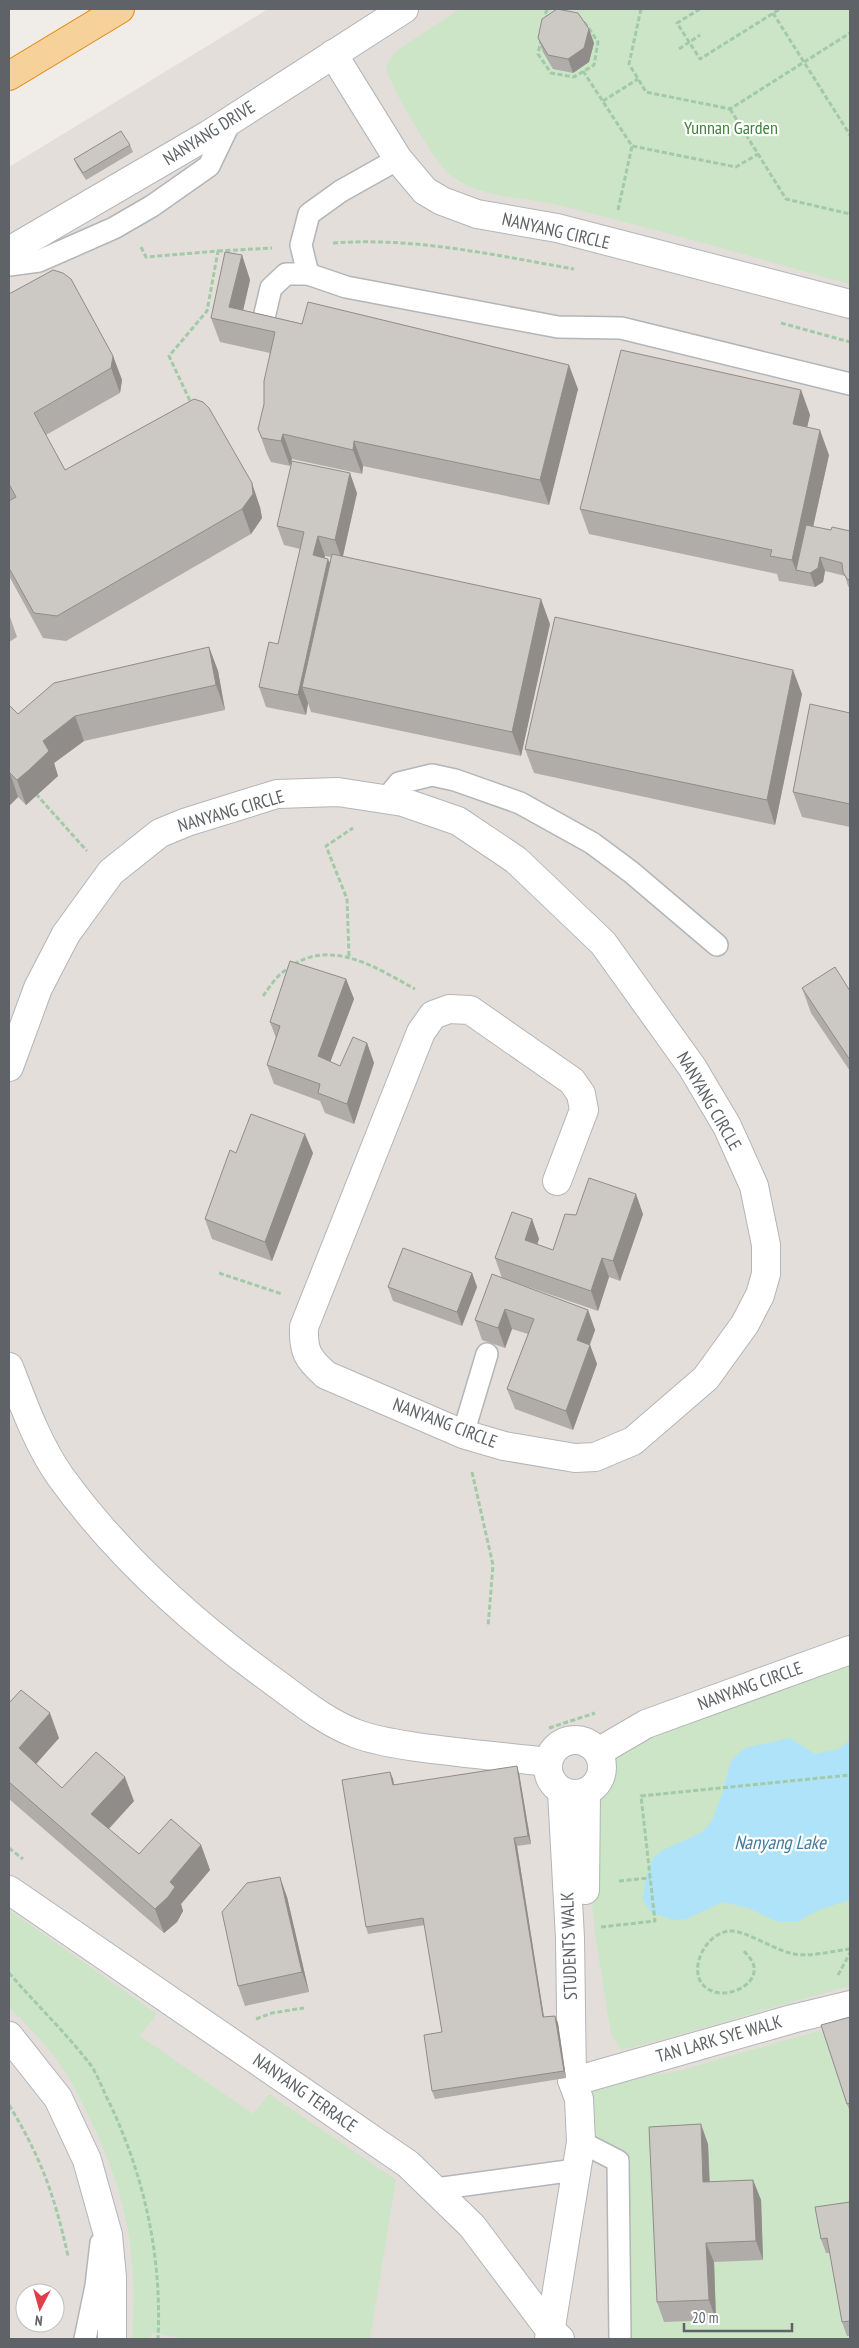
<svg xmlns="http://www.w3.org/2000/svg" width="859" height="2348" font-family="'PT Sans Narrow',sans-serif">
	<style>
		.education { fill: #e3ded9; fill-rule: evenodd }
		.green { fill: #cbe5c6 }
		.water { fill: #aee3f9 }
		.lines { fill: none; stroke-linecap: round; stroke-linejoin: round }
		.lane-casing { stroke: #b3b5b9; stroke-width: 24 }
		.street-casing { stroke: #b3b5b9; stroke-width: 30 }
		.highway-casing { stroke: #e78610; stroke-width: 30 }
		.path { stroke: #a2caa8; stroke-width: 3; stroke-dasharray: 5 2.5; stroke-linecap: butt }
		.lane { stroke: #fff; stroke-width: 21 }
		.street { stroke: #fff; stroke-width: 28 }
		.highway { stroke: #f6d199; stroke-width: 28 }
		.wall { fill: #afaca9; fill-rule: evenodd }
		.shaded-wall { fill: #8f8c89 }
		.building { fill: #ccc8c4; stroke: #8f8c89 }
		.labels { text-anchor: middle; stroke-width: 4.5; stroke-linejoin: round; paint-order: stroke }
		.park-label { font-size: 18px; fill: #41813b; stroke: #fff }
		.street-label { font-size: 18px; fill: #5f6367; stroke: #fff }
		.water-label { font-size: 19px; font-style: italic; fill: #447b9a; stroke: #fff }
	</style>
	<rect width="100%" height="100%" fill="#f0ede8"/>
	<path class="education" d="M 268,9 L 850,9 L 850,2339 L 9,2339 L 9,167 ZM 25,2293 L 55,2293 L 55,2323 L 25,2323 Z"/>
	<g class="green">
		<path d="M 460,9 L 850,9 L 850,284 C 753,257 656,229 558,205 C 523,197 482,198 453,177 C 435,164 392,89 386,68 L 392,56 L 399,49 Z"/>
		<path d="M 850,1666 L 850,1986 C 773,2006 698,2031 621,2050 L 611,2034 L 595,1934 L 587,1850 L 590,1810 L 606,1793 L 610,1762 L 628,1746 L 696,1718 Z"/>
		<path d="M 9,1910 L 157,2014 L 140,2036 L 253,2114 L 269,2094 L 396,2180 L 370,2339 L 190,2339 L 152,2333 L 150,2339 L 132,2339 C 138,2255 127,2195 90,2119 C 81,2100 71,2079 59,2063 C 45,2042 25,2024 9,2006 Z"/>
		<polygon points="850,2022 850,2339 620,2339 618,2161 581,2142 590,2096 598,2085 678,2071"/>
	</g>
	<polygon class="water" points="790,1738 815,1754 839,1749 850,1740 850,1900 821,1909 797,1922 778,1922 748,1908 723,1902 686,1919 673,1920 651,1912 643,1900 645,1881 653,1858 663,1850 701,1833 712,1821 722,1794 731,1761 745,1748"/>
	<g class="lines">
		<g class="lane-casing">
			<g id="lane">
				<polyline points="9,265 39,261 114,228 152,206 209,166 231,120"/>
				<polyline points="308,274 301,245 309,214 341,191 398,159"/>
				<polyline points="263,322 271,288 286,274 308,274 346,287 558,327 621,328 850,384"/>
				<polyline points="386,799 399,783 432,775 455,780 520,803 592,843 631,872 717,945"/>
				<polyline points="463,1434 487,1354"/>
				<polyline points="581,2142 618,2161 620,2339"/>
				<polyline points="436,2189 575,2170"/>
				<polyline points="85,2339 96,2286 101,2243"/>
			</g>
		</g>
		<g class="street-casing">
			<g id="street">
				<polyline points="333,54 398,159 425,191 442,201 477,214 557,228 850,304"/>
				<polyline points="9,251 208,135 404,9"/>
				<path d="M 9,1067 L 38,988 L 66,934 L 111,872 L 160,833 L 187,822 L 277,794 L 338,792 L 403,802 L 458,821 L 516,860 L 603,943 L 692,1067 L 727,1126 L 754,1186 L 766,1245 L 766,1274 L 760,1295 L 745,1324 L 706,1378 L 633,1441 L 595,1457 L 575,1458 L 504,1446 L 463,1434 L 326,1375 C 308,1359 303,1352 304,1327 L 421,1032 L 433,1015 L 449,1009 L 470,1010 L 572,1081 L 581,1094 L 584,1110 L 557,1181"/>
				<path d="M 9,1367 C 23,1403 37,1443 60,1476 C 119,1558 196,1626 277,1684 C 303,1703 327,1723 357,1734 C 376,1741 397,1744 416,1747 C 460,1753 504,1757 548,1762"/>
				<circle cx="575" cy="1767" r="27"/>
				<polyline points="598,1752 646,1724 850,1650"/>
				<polyline points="9,1890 408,2164 472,2226 550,2330 560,2339"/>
				<polyline points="585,1890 586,1793"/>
				<polyline points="9,2036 58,2098 87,2160 108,2235 112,2277 112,2339"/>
				<polyline points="572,2080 589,2077 792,2019 850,2005"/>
				<polyline points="549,2339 581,2142 579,2099 572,2080 570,1938 562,1792"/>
			</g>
		</g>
		<g class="highway-casing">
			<polyline id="highway" points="9,76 120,9"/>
		</g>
		<g class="path">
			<polyline points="547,9 545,15 548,19"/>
			<polyline points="641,9 629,64 646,92 730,109 850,33"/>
			<polyline points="700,9 677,23 700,59 780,9"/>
			<polyline points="773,13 850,135"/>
			<polygon points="562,18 585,23 598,42 594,65 574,77 551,73 538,54 543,31"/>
			<polyline points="679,49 700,35"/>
			<polyline points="583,71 632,146 736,167 758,154"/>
			<polyline points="603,101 638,79"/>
			<polyline points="730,109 786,199 850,214"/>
			<polyline points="618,210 632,146"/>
			<path d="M 333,243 C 414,237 494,255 574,269"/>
			<polyline points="141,247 146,257 218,251 207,311 169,356 191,403"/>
			<polyline points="218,251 272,248"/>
			<polyline points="781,323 850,342"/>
			<polyline points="36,794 87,851"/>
			<polyline points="349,956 347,899 326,846 353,828"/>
			<path d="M 263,996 C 269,988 275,978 283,972 C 327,935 373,966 415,989"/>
			<polyline points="219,1273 282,1294"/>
			<polyline points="472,1472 493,1565 488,1627"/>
			<polyline points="549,1728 595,1713"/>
			<polyline points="9,1848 23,1859"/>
			<polyline points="619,1881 650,1878"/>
			<polyline points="601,1927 655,1921 641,1796 850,1775"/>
			<path d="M 744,1951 C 748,1956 753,1960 754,1967 C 757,1986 727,1998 712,1991 C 682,1979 704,1930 732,1931 C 748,1932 773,1949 790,1953 C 808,1958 832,1951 850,1949"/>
			<path d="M 9,1973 C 35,2003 65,2032 90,2064 C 98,2075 103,2091 110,2104 C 145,2178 162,2258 158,2339"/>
			<polyline points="838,1975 850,1953"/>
			<polyline points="256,2019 272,2013 304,2008"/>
			<path d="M 9,2105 C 41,2157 55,2197 68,2256"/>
		</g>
		<use href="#lane" class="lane"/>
		<use href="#street" class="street"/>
		<use href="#highway" class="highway"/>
	</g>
	<g class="wall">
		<polygon points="538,38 594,43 589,62 573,73 553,69 543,52"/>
		<polygon points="130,145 133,152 86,180 77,166 74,159"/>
		<polygon points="242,255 250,280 243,310 578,389 549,505 363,466 362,474 292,459 290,466 271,462 267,454 258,429 264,404 270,353 220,342 211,318"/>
		<polygon points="9,294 113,356 122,380 120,393 46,435 65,470 260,507 262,518 251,534 66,641 43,638 9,576 9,501 12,499 9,500"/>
		<polygon points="801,390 810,415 807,427 829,455 813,527 831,530 850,531 850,589 848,586 845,576 825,571 823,582 815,587 779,581 777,574 589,534 580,509"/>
		<path d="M 357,493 L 343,556 L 550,624 L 521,756 L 311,712 L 308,703 L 306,715 L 266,707 L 259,687 L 278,644 L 300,549 L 284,545 L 277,526 ZM 325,556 L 331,557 L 330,562 L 324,558 Z"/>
		<polygon points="9,614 17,637 9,642"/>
		<polygon points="209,647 218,671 225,710 84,741 54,763 58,776 38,794 26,805 18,797 9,806 9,707 18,714"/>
		<polygon points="802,694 775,825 534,773 525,749"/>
		<polygon points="850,713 850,827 802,817 793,792"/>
		<polygon points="346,979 354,999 330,1062 340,1066 367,1043 374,1063 354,1124 325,1113 320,1101 274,1084 267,1065 276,1038 270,1022"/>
		<polygon points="802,988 850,991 850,1071 811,1013"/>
		<polygon points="236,1153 313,1153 272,1261 212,1239 205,1219"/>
		<polygon points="643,1214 620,1281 609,1277 598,1311 502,1278 495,1258 532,1219 539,1239 537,1244 553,1250 576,1215"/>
		<polygon points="472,1273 477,1287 462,1326 393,1301 388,1287"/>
		<polygon points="492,1274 588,1310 595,1330 590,1345 597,1364 573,1430 515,1409 507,1389 528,1334 512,1329 505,1348 482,1340 475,1320"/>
		<polygon points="9,1703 59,1738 36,1764 62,1788 134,1801 109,1829 139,1854 201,1845 210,1870 181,1904 183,1911 177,1922 164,1933 9,1799"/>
		<polygon points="390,1772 393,1779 394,1785 519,1773 531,1844 517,1846 544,2017 555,2016 558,2023 566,2078 435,2099 432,2091 442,2032 425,1925 368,1934 366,1927"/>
		<polygon points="287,1897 309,1992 245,2006 238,1986"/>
		<polygon points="850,2017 850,2112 847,2104"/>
		<polygon points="708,2144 710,2182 753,2180 761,2200 763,2260 714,2262 716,2320 664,2322 657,2302"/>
		<polygon points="850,2202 850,2336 847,2336 842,2322 830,2253 826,2253 821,2239"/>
	</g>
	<g class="shaded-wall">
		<polygon points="589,29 594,43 589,62 573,73 568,59"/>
		<polygon points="242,255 250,280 240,324 229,307"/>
		<polygon points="113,356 122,380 120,393 111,368"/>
		<polygon points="569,365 578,389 549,505 540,480"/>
		<polygon points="801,390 810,415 802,449 793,424"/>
		<polygon points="820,430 829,455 803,572 796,570 801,584 792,560"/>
		<polygon points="283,434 292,459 290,466 281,441"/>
		<polygon points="354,441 363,466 362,474 353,450"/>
		<polygon points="350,473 357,493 342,560 335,540"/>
		<polygon points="252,483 260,507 262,518 251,534 242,509"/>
		<polygon points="318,536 325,556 320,575 313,555"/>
		<polygon points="820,557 825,571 823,582 815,587 810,573"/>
		<polygon points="328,559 336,578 302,687 308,703 306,715 298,695"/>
		<polygon points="541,599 550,624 521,756 512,732"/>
		<polygon points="209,647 218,671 225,710 216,685"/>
		<polygon points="793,670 802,694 775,825 767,800"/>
		<polygon points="75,716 84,741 54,763 58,776 26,805 17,780 43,741"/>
		<polygon points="10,773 18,797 9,806 9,774"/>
		<polygon points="346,979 354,999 325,1076 318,1056"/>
		<polygon points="367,1043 374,1063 354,1124 347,1104"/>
		<polygon points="305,1134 313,1153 272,1261 265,1242"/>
		<polygon points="636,1194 643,1214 620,1281 613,1261"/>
		<polygon points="532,1219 539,1239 532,1260 525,1240"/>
		<polygon points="602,1258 609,1277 598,1311 591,1291"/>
		<polygon points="472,1273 477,1287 462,1326 457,1312"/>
		<polygon points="505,1309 512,1329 505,1348 498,1328"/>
		<polygon points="588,1310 595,1330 584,1359 577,1340"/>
		<polygon points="590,1345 597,1364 573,1430 566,1411"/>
		<polygon points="50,1713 59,1738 28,1773 19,1748"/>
		<polygon points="517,1766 519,1773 531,1844 528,1836"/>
		<polygon points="390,1772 393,1779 395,1793 393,1785"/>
		<polygon points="125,1777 134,1801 100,1838 91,1814"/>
		<polygon points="514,1838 517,1846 545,2024 543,2017"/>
		<polygon points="201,1845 210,1870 181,1904 183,1911 177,1922 164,1933 155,1909 170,1882"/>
		<polygon points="280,1877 287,1897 309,1992 302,1972"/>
		<polygon points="555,2016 558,2023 566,2078 564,2071"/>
		<polygon points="701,2124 708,2144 710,2202 703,2182"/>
		<polygon points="753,2180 761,2200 763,2260 756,2241"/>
		<polygon points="706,2243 714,2262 716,2320 709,2300"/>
	</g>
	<g class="building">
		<polygon points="557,9 578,13 589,29 584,48 568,59 548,55 538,38 542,19"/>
		<polygon points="121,131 130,145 83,173 74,159"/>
		<polygon points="225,252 242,255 229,307 302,324 308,302 569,365 540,480 354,441 353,450 283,434 281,441 262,438 258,429 264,404 264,381 275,332 211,318"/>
		<polygon points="53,270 63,273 71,279 113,356 111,368 34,413 65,470 194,399 203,402 209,408 252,483 253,494 242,509 57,616 34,613 9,568 9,501 16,497 9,484 9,294"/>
		<polygon points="621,350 801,390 793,424 820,430 792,560 770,556 772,550 580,509"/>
		<polygon points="292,461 350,473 335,540 318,536 313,555 328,559 298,695 259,687 269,642 278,644 304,532 277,526"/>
		<polygon points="806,525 831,530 832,527 850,531 850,580 847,579 843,572 842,563 820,557 818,568 810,573 796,570"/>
		<polygon points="332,554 541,599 512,732 302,687"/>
		<polygon points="555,617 793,670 767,800 525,749"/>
		<polygon points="209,647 216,685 75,716 43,741 49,751 29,770 17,780 10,773 9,774 9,707 10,706 18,714 54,683"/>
		<polygon points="810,704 850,713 850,804 793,792"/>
		<polygon points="290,961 346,979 318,1056 340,1066 353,1037 367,1043 347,1104 318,1093 320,1084 267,1065 280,1026 270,1022"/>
		<polygon points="835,967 850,991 850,1060 802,988"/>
		<polygon points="251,1114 305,1134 265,1242 205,1219 230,1150 236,1153"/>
		<polygon points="589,1178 636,1194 613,1261 602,1258 591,1291 495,1258 512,1212 532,1219 525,1240 553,1250 565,1214 576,1215"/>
		<polygon points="403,1248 472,1273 457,1312 388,1287"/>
		<polygon points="492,1274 588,1310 577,1340 590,1345 566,1411 507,1389 534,1319 505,1309 498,1328 475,1320"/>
		<polygon points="21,1690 50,1713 19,1748 62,1788 96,1752 125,1777 91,1814 139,1854 171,1819 201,1845 170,1882 175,1887 168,1897 155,1909 9,1782 9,1703"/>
		<polygon points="517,1766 528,1836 514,1838 543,2017 555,2016 564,2071 432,2091 424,2035 442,2032 423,1918 366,1927 342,1780 390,1772 393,1785"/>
		<polygon points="280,1877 302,1972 238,1986 222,1912 247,1883"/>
		<polygon points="850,2017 850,2103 847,2104 821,2025"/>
		<polygon points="701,2124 703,2182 753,2180 756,2241 706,2243 709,2300 657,2302 649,2127"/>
		<polygon points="850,2202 850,2321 842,2322 827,2238 821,2239 815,2207"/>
	</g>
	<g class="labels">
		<g class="park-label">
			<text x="731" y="134">Yunnan Garden</text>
		</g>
		<g class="street-label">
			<text transform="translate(209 133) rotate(-32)" y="6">NANYANG DRIVE</text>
			<text transform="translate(556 231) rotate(13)" y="6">NANYANG CIRCLE</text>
			<text transform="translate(231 811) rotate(-16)" y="6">NANYANG CIRCLE</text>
			<text transform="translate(709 1101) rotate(60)" y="6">NANYANG CIRCLE</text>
			<text transform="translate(445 1423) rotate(21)" y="6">NANYANG CIRCLE</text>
			<text transform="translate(750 1686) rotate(-20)" y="6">NANYANG CIRCLE</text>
			<text transform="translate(569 1946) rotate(-92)" y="6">STUDENTS WALK</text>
			<text transform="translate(719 2039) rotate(-16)" y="6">TAN LARK SYE WALK</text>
			<text transform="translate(305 2093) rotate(35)" y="6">NANYANG TERRACE</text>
		</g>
		<g class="water-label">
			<text x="780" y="1849">Nanyang Lake</text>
		</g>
	</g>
	<rect width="859" height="2348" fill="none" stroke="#5f6367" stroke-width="20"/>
	<g transform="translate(40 2308) rotate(186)"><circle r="24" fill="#ffffff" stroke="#bfc1c2"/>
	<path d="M0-4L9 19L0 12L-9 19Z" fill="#de404a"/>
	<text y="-8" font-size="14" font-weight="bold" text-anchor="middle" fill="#5f6367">N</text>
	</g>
	<path d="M684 2323v8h108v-8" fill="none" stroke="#5f6367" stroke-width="2.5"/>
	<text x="692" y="2323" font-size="15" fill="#5f6367" stroke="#ffffff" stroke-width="4" paint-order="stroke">20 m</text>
</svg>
